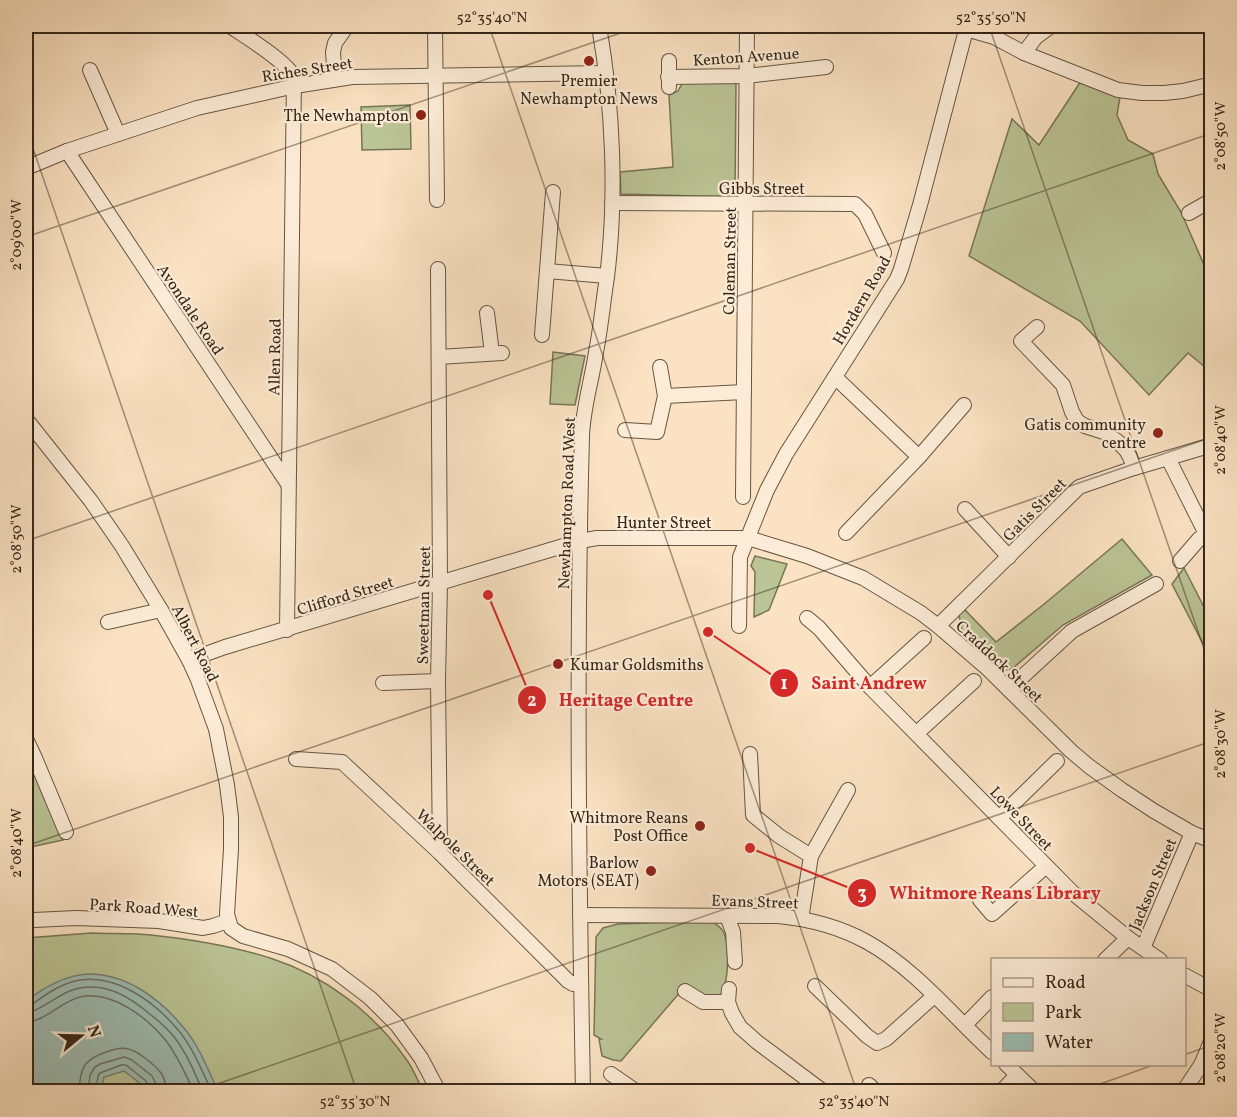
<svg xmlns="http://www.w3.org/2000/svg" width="1237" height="1117" font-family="Vollkorn,serif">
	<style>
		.green { fill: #bbc495; stroke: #787556; stroke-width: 1.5 }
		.water { fill: #9ebdb4; stroke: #748176; stroke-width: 1.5 }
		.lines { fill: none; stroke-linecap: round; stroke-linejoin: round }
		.shore { stroke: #6a7266; stroke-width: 1.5 }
		.minor-casing { stroke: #665542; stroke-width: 16 }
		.minor { stroke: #fcecd7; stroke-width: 14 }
		.ticks { fill: none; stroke: #352618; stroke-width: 1.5; stroke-opacity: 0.45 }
		.poi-dot { fill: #8f2418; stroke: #fcecd7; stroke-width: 2 }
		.labels { text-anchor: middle; stroke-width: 4.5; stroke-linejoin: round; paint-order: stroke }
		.street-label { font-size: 16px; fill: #352618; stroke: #fcecd7 }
		.poi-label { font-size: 16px; fill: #352618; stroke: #fcecd7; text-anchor: end }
		.leader { fill: none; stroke: #d62828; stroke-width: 2 }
		.callout-dot { fill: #d62828; stroke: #fcecd7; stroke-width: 2 }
		.mark-label { font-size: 18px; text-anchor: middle; font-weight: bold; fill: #fff }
		.callout-label { font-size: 18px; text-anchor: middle; font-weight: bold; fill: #d62828; stroke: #fcecd7; stroke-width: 4.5; stroke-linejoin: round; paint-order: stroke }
		.neatline { fill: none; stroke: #352618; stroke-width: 2 }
		.ticks-label { font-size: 15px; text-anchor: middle; fill: #352618 }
	</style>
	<rect width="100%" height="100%" fill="#fae2c2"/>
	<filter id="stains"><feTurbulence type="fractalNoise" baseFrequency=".00333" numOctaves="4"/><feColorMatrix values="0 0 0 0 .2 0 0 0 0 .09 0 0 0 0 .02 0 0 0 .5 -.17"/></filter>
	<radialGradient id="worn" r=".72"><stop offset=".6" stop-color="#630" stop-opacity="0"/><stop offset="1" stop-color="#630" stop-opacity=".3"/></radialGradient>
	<g class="green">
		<polygon points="1081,81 1120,97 1117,115 1128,140 1153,154 1158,174 1181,212 1211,281 1211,372 1188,353 1149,395 1080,321 969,256 1012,119 1039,145"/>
		<polygon points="683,82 736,83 735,197 621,194 620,172 673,167 669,95 678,91"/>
		<polygon points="410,105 411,149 362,150 361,107"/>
		<polygon points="553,352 585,356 575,405 550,404"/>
		<polygon points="1122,539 1152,575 1063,625 1013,668 1002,671 996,669 962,635 959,614 965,610 996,642 1043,605"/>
		<polygon points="755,556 787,564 769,610 754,617 755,572 751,566"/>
		<polygon points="1184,568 1211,621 1211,659 1172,584"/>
		<polygon points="26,752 63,840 26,848"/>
		<path d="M 712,921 C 715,924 721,927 723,931 C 730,944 729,984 720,996 L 705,998 L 687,984 L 621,1061 L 613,1060 L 602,1056 L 599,1039 L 601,1039 L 594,1035 L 596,937 L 603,928 L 618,924 Z"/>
		<path d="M 92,933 C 111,934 132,933 151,935 C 189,939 236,947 273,959 C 325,976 374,1013 406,1059 C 413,1068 418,1081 423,1091 L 26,1092 L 26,938 Z"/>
	</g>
	<path class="water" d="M 89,974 C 127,974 160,999 183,1027 C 199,1045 208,1070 218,1091 L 144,1091 L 142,1085 L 124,1071 L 104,1077 L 101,1091 L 26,1091 L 26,1001 C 45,987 65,975 89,974 Z"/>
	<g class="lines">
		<g class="shore">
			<path d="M 26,1006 L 31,1005 C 45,995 59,985 75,981 C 115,972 155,1002 179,1031 C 193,1048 202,1071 212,1092"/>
			<path d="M 26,1013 C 39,1012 58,994 75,989 C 105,981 130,997 151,1015 C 160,1022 168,1029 175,1038 C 187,1054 195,1073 203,1092"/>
			<path d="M 26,1022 C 46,1021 60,1002 80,997 C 112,990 148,1018 167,1042 C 178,1057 186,1075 194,1092"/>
			<path d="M 79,1092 C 80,1065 85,1059 109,1051 C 116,1049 121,1047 128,1049 C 137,1050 156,1066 161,1073 C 165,1079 166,1085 166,1092"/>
			<polyline points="88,1092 90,1075 95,1067 100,1064 124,1057 132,1060 152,1076 155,1082 157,1092"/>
			<polyline points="96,1092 98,1076 100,1073 121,1065 126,1065 146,1081 149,1092"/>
		</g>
		<g class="minor-casing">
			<g id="minor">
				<path d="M 230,26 C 245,36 287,62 294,77 L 287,630"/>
				<polyline points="435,26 437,200"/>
				<polyline points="966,29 994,37 1024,53 1118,90 1142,93 1164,93 1183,91 1212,84"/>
				<polyline points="1024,53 1036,37 1051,26"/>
				<polyline points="669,61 669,87"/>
				<polyline points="90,70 118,134"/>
				<polyline points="668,77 747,76 826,67"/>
				<polyline points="335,79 333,52 335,43 347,26"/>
				<polyline points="67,151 288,484"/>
				<polyline points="26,168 67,151 197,108 295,86 352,77 606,73"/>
				<polyline points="612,203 855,204 865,214 884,253"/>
				<polyline points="1189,213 1212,200"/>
				<polyline points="438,269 440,583 438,681 440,853"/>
				<polyline points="547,271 607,276"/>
				<polyline points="487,313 492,353"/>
				<polyline points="1037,327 1021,341 1063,385 1072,412 1077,421 1085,426 1104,432 1117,441 1126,450 1130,457 1134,468"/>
				<polyline points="542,335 553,192"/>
				<polyline points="439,357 502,353"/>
				<polyline points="835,377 919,457"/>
				<polyline points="665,396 744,392"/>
				<polyline points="26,419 91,501 122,546 161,610 189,660 198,680 216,729 227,785 231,817 231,849 227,914 231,928 243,936 288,949 332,969 370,998 397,1025 421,1058 439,1092"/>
				<polyline points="625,430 657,432 665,396 660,367"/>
				<polyline points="1168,458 1206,534"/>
				<polyline points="743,497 747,26"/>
				<polyline points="965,509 1009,557"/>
				<polyline points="846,533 919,457 964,405"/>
				<polyline points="1180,561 1199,539 1212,531"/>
				<polyline points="807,618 819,628 870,687 1073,893 1128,938 1160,960"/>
				<polyline points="108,622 161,610"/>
				<polyline points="739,626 740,557 767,490 786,454 897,279 901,269 920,205 967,26"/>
				<polyline points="938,626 1079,487 1134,468 1212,445"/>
				<polyline points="189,660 225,647 580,541 597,538 748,538 807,556 863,578 921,613 938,626 988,669 1071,751 1090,767 1122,790 1154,811 1192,833 1212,841"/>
				<polyline points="383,683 438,681"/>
				<polyline points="870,687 924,638"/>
				<polyline points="1009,689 1072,631 1156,584"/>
				<polyline points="917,733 974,681"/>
				<polyline points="26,739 35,758 66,832"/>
				<polyline points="750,754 753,815 779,836 811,856"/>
				<polyline points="296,759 342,762 440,853 568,981 573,984 581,984"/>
				<polyline points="999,818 1057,761"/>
				<polyline points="980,900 992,914 1045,867"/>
				<path d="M 580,915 L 778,916 C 809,919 840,927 867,942 C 914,968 953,1016 992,1052"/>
				<polyline points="727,916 733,932 735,962"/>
				<polyline points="801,919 811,856 848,790"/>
				<polyline points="26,922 34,920 76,918 159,921 203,928 213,926 228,921"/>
				<polyline points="1143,948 1192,833"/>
				<polyline points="1105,960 1128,938"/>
				<polyline points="1184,975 1212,990"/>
				<polyline points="815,986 867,1036 877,1043 886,1039 934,996"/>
				<polyline points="729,989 728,1002 732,1013 740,1027 757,1042 824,1092"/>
				<polyline points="685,991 703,1002 728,1002"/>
				<polyline points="965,1025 992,997"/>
				<polyline points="1006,1064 1035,1092"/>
				<polyline points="611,1074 637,1092"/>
				<polyline points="869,1085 876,1092"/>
				<path d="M 583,1092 C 579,873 576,654 582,436 C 583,407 592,380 596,352 C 601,327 603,302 607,277 C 617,196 613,106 599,26"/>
				<polyline points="1001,1092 1017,1075"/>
				<polyline points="1183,1092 1201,1065 1212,1039"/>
			</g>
		</g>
		<use href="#minor" class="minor"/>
	</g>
	<path class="ticks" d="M 489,26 L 857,1092M 989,26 L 1212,672M 26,128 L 357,1092M 26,237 L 641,26M 26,541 L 1212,133M 26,846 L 1212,437M 1184,1055 L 1212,1045M 194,1092 L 1212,741M 1078,1092 L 1156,1064"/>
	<g class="poi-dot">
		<circle cx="589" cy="61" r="6"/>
		<circle cx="421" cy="115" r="6"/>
		<circle cx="1158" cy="433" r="6"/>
		<circle cx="558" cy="664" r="6"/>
		<circle cx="700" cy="826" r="6"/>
		<circle cx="651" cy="871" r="6"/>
	</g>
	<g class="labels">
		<g class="street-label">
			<text transform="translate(746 56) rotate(-4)" y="6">Kenton Avenue</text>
			<text transform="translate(307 69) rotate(-9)" y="6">Riches Street</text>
			<text x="762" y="194">Gibbs Street</text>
			<text transform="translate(729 261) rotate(-89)" y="6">Coleman Street</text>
			<text transform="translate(861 300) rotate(-60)" y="6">Hordern Road</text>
			<text transform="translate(191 309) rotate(56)" y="6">Avondale Road</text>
			<text transform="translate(274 357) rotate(-89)" y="6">Allen Road</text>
			<text transform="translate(566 503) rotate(-88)" y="6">Newhampton Road West</text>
			<text transform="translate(1034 509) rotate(-45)" y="6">Gatis Street</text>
			<text x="664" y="528">Hunter Street</text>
			<text transform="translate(345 595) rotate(-17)" y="6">Clifford Street</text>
			<text transform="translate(423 605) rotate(-89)" y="6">Sweetman Street</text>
			<text transform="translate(196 643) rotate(63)" y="6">Albert Road</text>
			<text transform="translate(1000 661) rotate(43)" y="6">Craddock Street</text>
			<text transform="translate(1022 818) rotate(46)" y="6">Lowe Street</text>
			<text transform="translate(456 847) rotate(44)" y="6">Walpole Street</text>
			<text transform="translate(1152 884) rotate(-67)" y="6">Jackson Street</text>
			<text transform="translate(755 901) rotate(2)" y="6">Evans Street</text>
			<text transform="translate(144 907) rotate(4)" y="6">Park Road West</text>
		</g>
		<g class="poi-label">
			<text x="589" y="86" text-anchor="middle">Premier<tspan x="589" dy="18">Newhampton News</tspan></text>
			<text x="409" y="121">The Newhampton</text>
			<text x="1146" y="430">Gatis community<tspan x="1146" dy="18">centre</tspan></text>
			<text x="570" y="670" text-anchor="start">Kumar Goldsmiths</text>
			<text x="688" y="823">Whitmore Reans<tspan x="688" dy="18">Post Office</tspan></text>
			<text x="639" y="868">Barlow<tspan x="639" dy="18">Motors (SEAT)</tspan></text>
		</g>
	</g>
	<path class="leader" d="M708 632L784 683M488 595L532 700M750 848L862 893"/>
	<g class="callout-dot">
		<circle cx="708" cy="632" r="6"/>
		<circle cx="488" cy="595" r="6"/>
		<circle cx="750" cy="848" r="6"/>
		<circle cx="784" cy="683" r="15"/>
		<circle cx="532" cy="700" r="15"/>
		<circle cx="862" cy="893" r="15"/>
	</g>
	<g class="mark-label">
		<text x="784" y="689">1</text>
		<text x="532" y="706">2</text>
		<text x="862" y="899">3</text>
	</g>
	<g class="callout-label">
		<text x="869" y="689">Saint Andrew</text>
		<text x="626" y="706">Heritage Centre</text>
		<text x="995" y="899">Whitmore Reans Library</text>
	</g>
	<rect width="1237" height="1117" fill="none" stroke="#fae2c2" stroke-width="66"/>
	<rect x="991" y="958" width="195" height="108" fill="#fcecd7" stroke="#ac9d8b" stroke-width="1.5"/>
	<rect x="1003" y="978" width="30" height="9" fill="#fcecd7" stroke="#ac9d8b" stroke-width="1.5"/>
	<text x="1045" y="988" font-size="18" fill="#352618">Road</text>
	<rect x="1003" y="1003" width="30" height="18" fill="#bbc495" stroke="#ac9d8b" stroke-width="1.5"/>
	<text x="1045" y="1018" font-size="18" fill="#352618">Park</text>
	<rect x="1003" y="1033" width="30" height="18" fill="#9ebdb4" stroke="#ac9d8b" stroke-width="1.5"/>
	<text x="1045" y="1048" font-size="18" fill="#352618">Water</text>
	<g transform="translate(81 1036) rotate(71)" stroke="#fcecd7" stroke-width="4.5" paint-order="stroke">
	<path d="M0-4.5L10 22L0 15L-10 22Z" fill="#352618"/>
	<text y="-9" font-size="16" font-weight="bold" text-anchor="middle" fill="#352618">N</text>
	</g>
	<rect x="33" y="33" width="1171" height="1051" class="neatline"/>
	<g class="ticks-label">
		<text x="492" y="22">52°35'40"N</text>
		<text x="991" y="22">52°35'50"N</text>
		<text transform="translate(1220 136) rotate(-90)" y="5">2°08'50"W</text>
		<text transform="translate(16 235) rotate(-90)" y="5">2°09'00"W</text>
		<text transform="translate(1220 440) rotate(-90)" y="5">2°08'40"W</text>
		<text transform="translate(16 539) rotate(-90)" y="5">2°08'50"W</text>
		<text transform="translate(1220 744) rotate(-90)" y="5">2°08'30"W</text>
		<text transform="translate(16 843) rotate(-90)" y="5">2°08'40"W</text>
		<text transform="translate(1220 1048) rotate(-90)" y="5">2°08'20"W</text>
		<text x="355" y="1106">52°35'30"N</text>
		<text x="854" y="1106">52°35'40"N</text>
	</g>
	<rect width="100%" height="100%" filter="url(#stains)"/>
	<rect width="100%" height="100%" fill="url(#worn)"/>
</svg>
